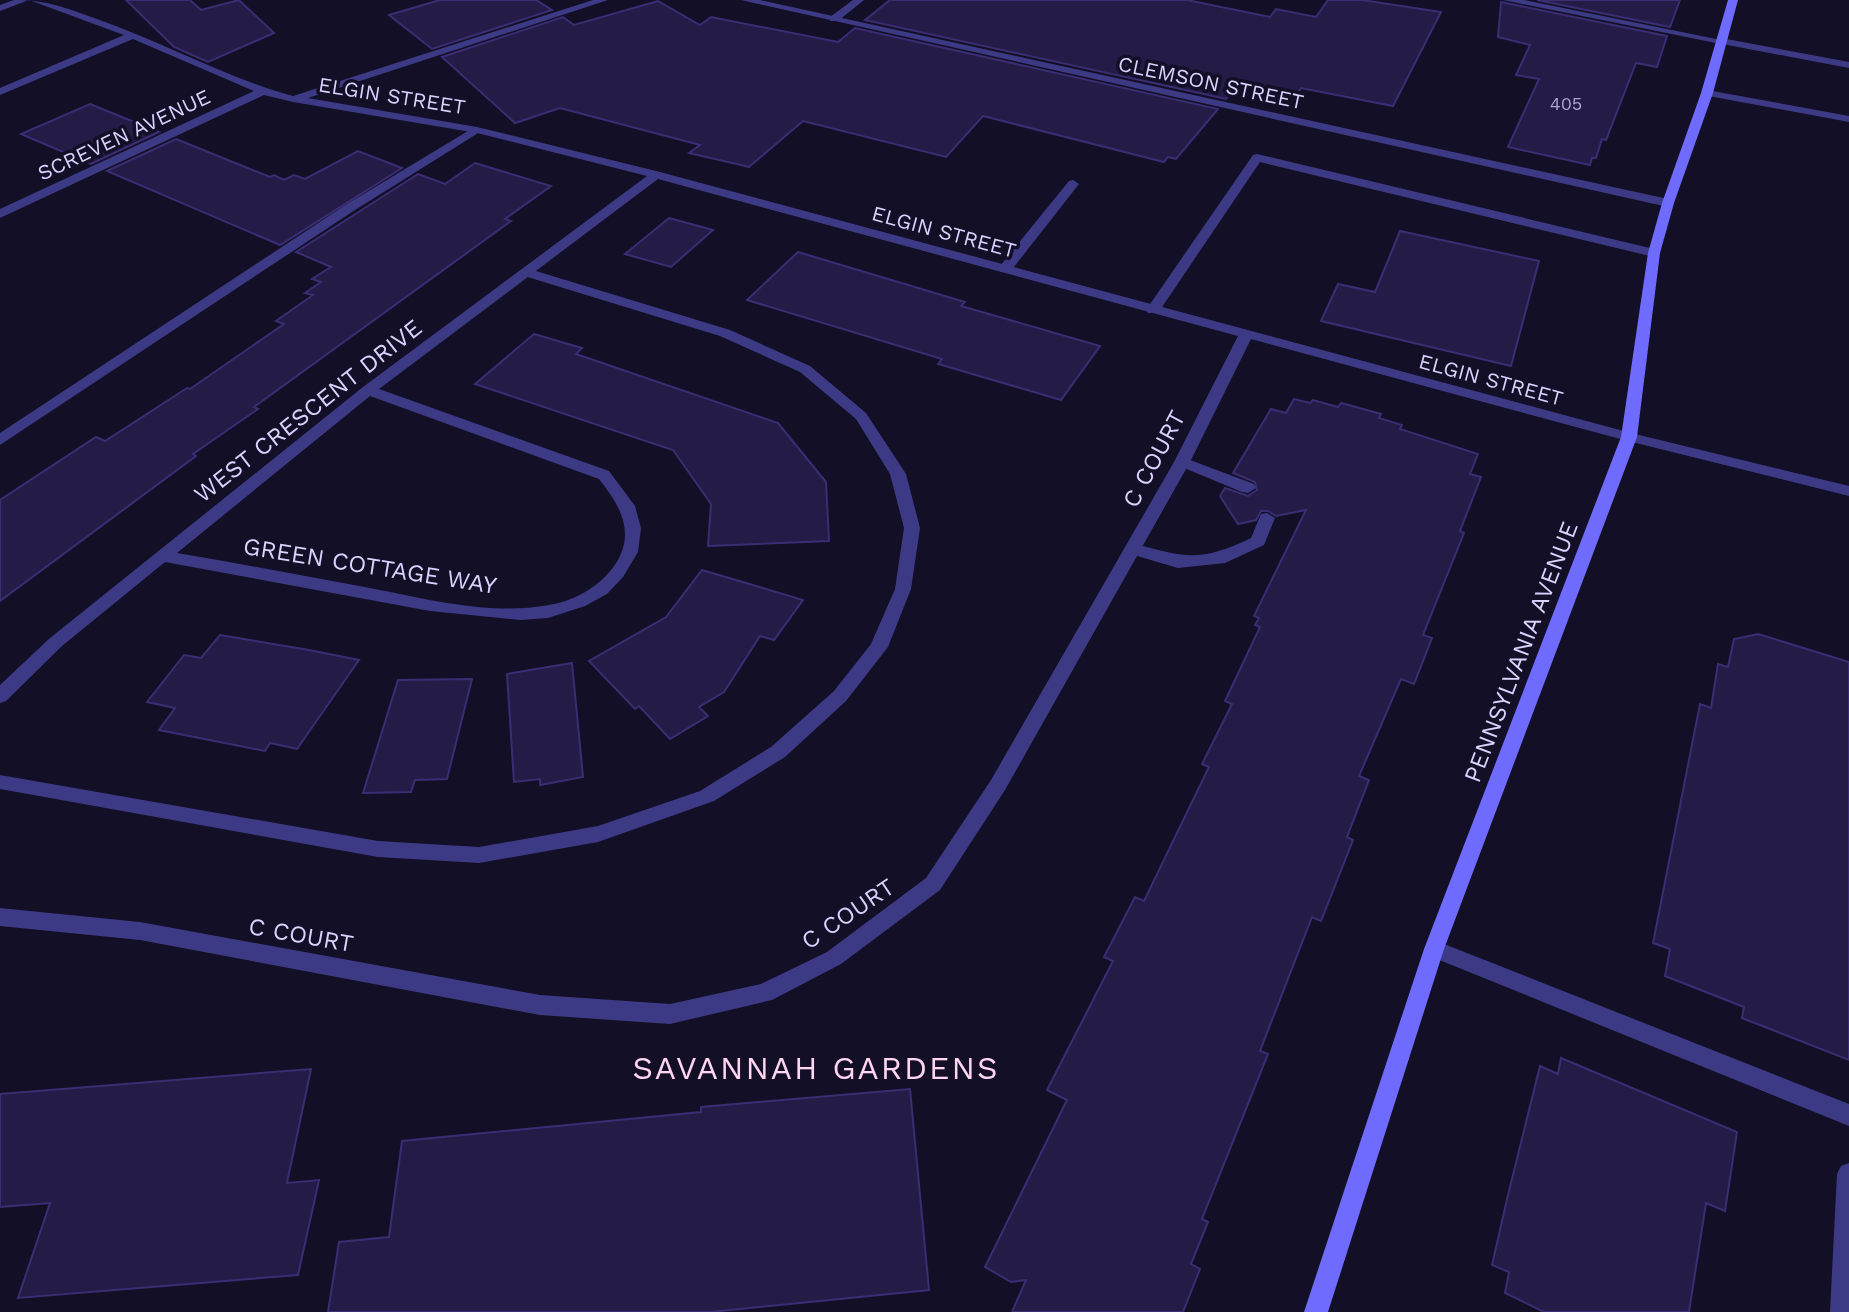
<svg xmlns="http://www.w3.org/2000/svg" width="1849" height="1312" font-family="'Work Sans',sans-serif">
	<style>
		.building { fill: #241b47; stroke: #3b2d73; stroke-width: 2 }
		.lines { fill: none; stroke-linecap: round; stroke-linejoin: round }
		.service { fill: #3d3a85; fill-rule: evenodd }
		.minor { fill: #3d3a85; fill-rule: evenodd }
		.secondary { fill: #6f6bff; fill-rule: evenodd }
		.labels { text-anchor: middle; stroke-width: 7; stroke-linejoin: round; paint-order: stroke }
		.far-number-label { font-size: 18px; fill: #aca6d1 }
		.far-street-label { font-size: 21px; fill: #d9d4ff; stroke: #130f26 }
		.street-label { font-size: 24px; fill: #d9d4ff; stroke: #130f26 }
		.near-neighbourhood-label { font-size: 32px; letter-spacing: 2px; fill: #ffd6f0; stroke: #130f26 }
	</style>
	<rect width="100%" height="100%" fill="#130f26"/>
	<g class="building">
		<polygon points="126,0 190,0 201,10 239,0 274,33 208,62 174,47"/>
		<polygon points="440,0 536,0 552,10 432,49 389,15"/>
		<polygon points="890,0 1187,0 1270,17 1276,9 1316,17 1328,0 1362,0 1441,12 1393,106 1301,88 1298,93 1241,81 1226,99 865,20"/>
		<polygon points="1537,0 1680,0 1670,27"/>
		<polygon points="658,1 700,25 711,17 838,42 855,28 1218,109 1176,159 1168,157 1164,162 983,116 946,157 803,121 749,167 689,153 700,145 560,108 515,123 442,57 563,17 574,25"/>
		<polygon points="1501,2 1667,36 1657,67 1636,63 1606,140 1602,139 1596,158 1592,158 1590,165 1508,147 1539,79 1516,75 1530,45 1498,37"/>
		<polygon points="90,104 159,132 91,164 21,134"/>
		<polygon points="176,139 270,177 274,175 284,180 294,175 305,179 358,151 402,168 280,245 107,171"/>
		<polygon points="475,163 551,186 505,219 511,221 254,407 258,409 193,454 196,456 0,601 0,500 96,437 105,441 187,388 190,389 284,324 276,321 313,295 305,293 321,282 312,279 331,267 296,252 418,174 445,184"/>
		<polygon points="669,218 713,230 671,267 625,254"/>
		<polygon points="1400,231 1539,261 1511,366 1321,321 1338,284 1375,292"/>
		<polygon points="798,252 965,302 961,306 1100,346 1061,400 938,364 942,359 747,300"/>
		<polygon points="534,334 582,348 576,354 778,423 826,482 829,541 708,546 711,504 673,450 475,384"/>
		<polygon points="1294,399 1310,403 1313,400 1338,407 1341,403 1381,414 1379,418 1402,425 1400,429 1478,454 1470,474 1481,477 1460,531 1464,533 1423,635 1432,638 1414,684 1401,679 1359,776 1369,780 1347,837 1353,840 1321,921 1312,917 1260,1051 1268,1054 1202,1219 1208,1222 1191,1264 1200,1269 1183,1312 1012,1312 1026,1280 1011,1282 985,1267 1067,1100 1047,1090 1113,961 1104,957 1135,897 1144,901 1209,767 1202,764 1232,704 1225,701 1260,627 1255,625 1259,618 1254,616 1306,510 1276,516 1268,511 1261,511 1256,520 1238,524 1220,496 1225,488 1248,496 1257,490 1255,482 1233,473 1271,409 1286,413"/>
		<polygon points="702,570 803,600 774,640 760,636 724,692 699,707 708,716 670,739 639,706 635,709 589,661 666,617"/>
		<polygon points="1758,634 1849,662 1849,1060 1742,1018 1744,1007 1665,976 1670,949 1653,943 1700,704 1711,708 1718,664 1728,667 1734,639"/>
		<polygon points="220,635 309,650 359,660 297,749 270,743 265,751 159,730 175,708 147,702 184,655 201,658"/>
		<polygon points="572,663 583,777 540,785 540,779 514,782 507,674"/>
		<polygon points="472,679 447,779 415,780 411,792 363,793 398,680"/>
		<polygon points="1561,1058 1737,1132 1725,1211 1706,1203 1689,1312 1544,1312 1505,1293 1509,1272 1492,1265 1508,1195 1540,1066 1558,1074"/>
		<polygon points="311,1069 287,1183 319,1180 298,1275 18,1298 50,1203 0,1207 0,1094"/>
		<polygon points="910,1089 929,1290 710,1312 328,1312 339,1242 389,1237 402,1141 701,1112 701,1107"/>
	</g>
	<g class="lines">
		<g class="service">
			<polygon points="853,0 864,0 838,21 830,21 830,17"/>
			<polygon points="1721,38 1849,62 1849,68 1717,43 1716,41"/>
			<polygon points="1707,90 1849,116 1849,122 1703,95 1701,93"/>
			<polygon points="473,128 483,130 355,210 0,445 0,433 347,204"/>
			<polygon points="1257,154 1654,249 1660,253 1654,257 1260,162 1158,313 1148,313 1146,310 1253,155"/>
			<polygon points="1073,180 1079,184 1010,272 1000,272 1000,266 1069,181"/>
			<polygon points="526,268 730,330 810,366 866,413 906,474 920,528 911,589 888,647 846,701 785,757 714,801 598,842 479,863 378,857 0,789 0,775 378,841 479,847 598,826 700,791 771,747 834,691 871,644 895,589 904,528 890,474 856,419 800,372 720,336 521,275 519,272"/>
			<polygon points="1182,457 1254,484 1256,488 1248,493 1242,492 1177,465 1174,462 1177,459"/>
			<path d="M 1267,513 L 1275,518 L 1264,545 L 1225,563 L 1178,568 L 1127,553 L 1125,549 L 1133,543 C 1184,558 1202,562 1251,538 L 1261,514 Z"/>
			<polygon points="1434,940 1849,1104 1849,1126 1427,955 1424,949 1427,943"/>
			<polygon points="1849,1163 1849,1312 1830,1312 1837,1174 1841,1166"/>
		</g>
		<g class="minor">
			<path d="M 14,0 C 48,0 66,8 97,19 C 163,42 226,78 293,96 L 593,0 L 608,0 L 308,98 L 477,127 L 660,172 L 1631,433 L 1849,486 L 1849,496 L 1624,440 L 1251,339 L 1190,462 L 1005,790 L 940,890 L 841,964 L 772,1000 L 670,1024 L 540,1015 L 140,940 L 0,926 L 0,908 L 140,922 L 540,995 L 670,1004 L 761,984 L 827,952 L 926,878 L 991,780 L 1174,462 L 1238,336 L 658,179 L 379,389 L 609,471 L 635,506 L 641,528 L 638,552 L 623,577 L 607,594 L 585,606 L 548,618 L 521,620 L 430,611 L 165,562 L 62,646 L 6,701 L 0,703 L 0,685 L 50,638 L 363,387 L 647,176 L 477,133 L 293,102 L 264,95 L 0,218 L 0,209 L 254,91 L 133,39 L 0,95 L 0,88 L 124,35 L 29,0 L 0,11 L 0,5 ZM 370,396 L 599,479 C 618,503 635,529 618,560 C 603,585 577,600 549,605 C 491,616 427,599 370,588 C 306,576 241,564 177,553 Z"/>
			<polygon points="741,0 760,0 1668,199 1674,203 1668,207"/>
			<polygon points="1503,0 1524,0 1726,41 1721,44"/>
		</g>
		<polygon class="secondary" points="1728,0 1738,0 1713,93 1674,203 1660,253 1637,437 1444,949 1328,1312 1304,1312 1424,949 1621,437 1648,253 1662,203 1701,93"/>
	</g>
	<g class="labels">
		<g class="far-number-label">
			<text x="1566" y="110">405</text>
		</g>
		<g class="far-street-label">
			<text transform="translate(1211 83) rotate(12)" y="7">CLEMSON STREET</text>
			<text transform="translate(392 96) rotate(9)" y="7">ELGIN STREET</text>
			<text transform="translate(124 135) rotate(-25)" y="7">SCREVEN AVENUE</text>
			<text transform="translate(944 232) rotate(15)" y="7">ELGIN STREET</text>
			<text transform="translate(1491 380) rotate(15)" y="7">ELGIN STREET</text>
		</g>
		<g class="street-label">
			<text transform="translate(308 411) rotate(-38)" y="8">WEST CRESCENT DRIVE</text>
			<text transform="translate(1154 459) rotate(-62)" y="8">C COURT</text>
			<text transform="translate(370 566) rotate(9)" y="8">GREEN COTTAGE WAY</text>
			<text transform="translate(1521 652) rotate(-69)" y="8">PENNSYLVANIA AVENUE</text>
			<text transform="translate(848 914) rotate(-34)" y="8">C COURT</text>
			<text transform="translate(301 935) rotate(10)" y="8">C COURT</text>
		</g>
		<g class="near-neighbourhood-label">
			<text x="816" y="1079">SAVANNAH GARDENS</text>
		</g>
	</g>
</svg>
